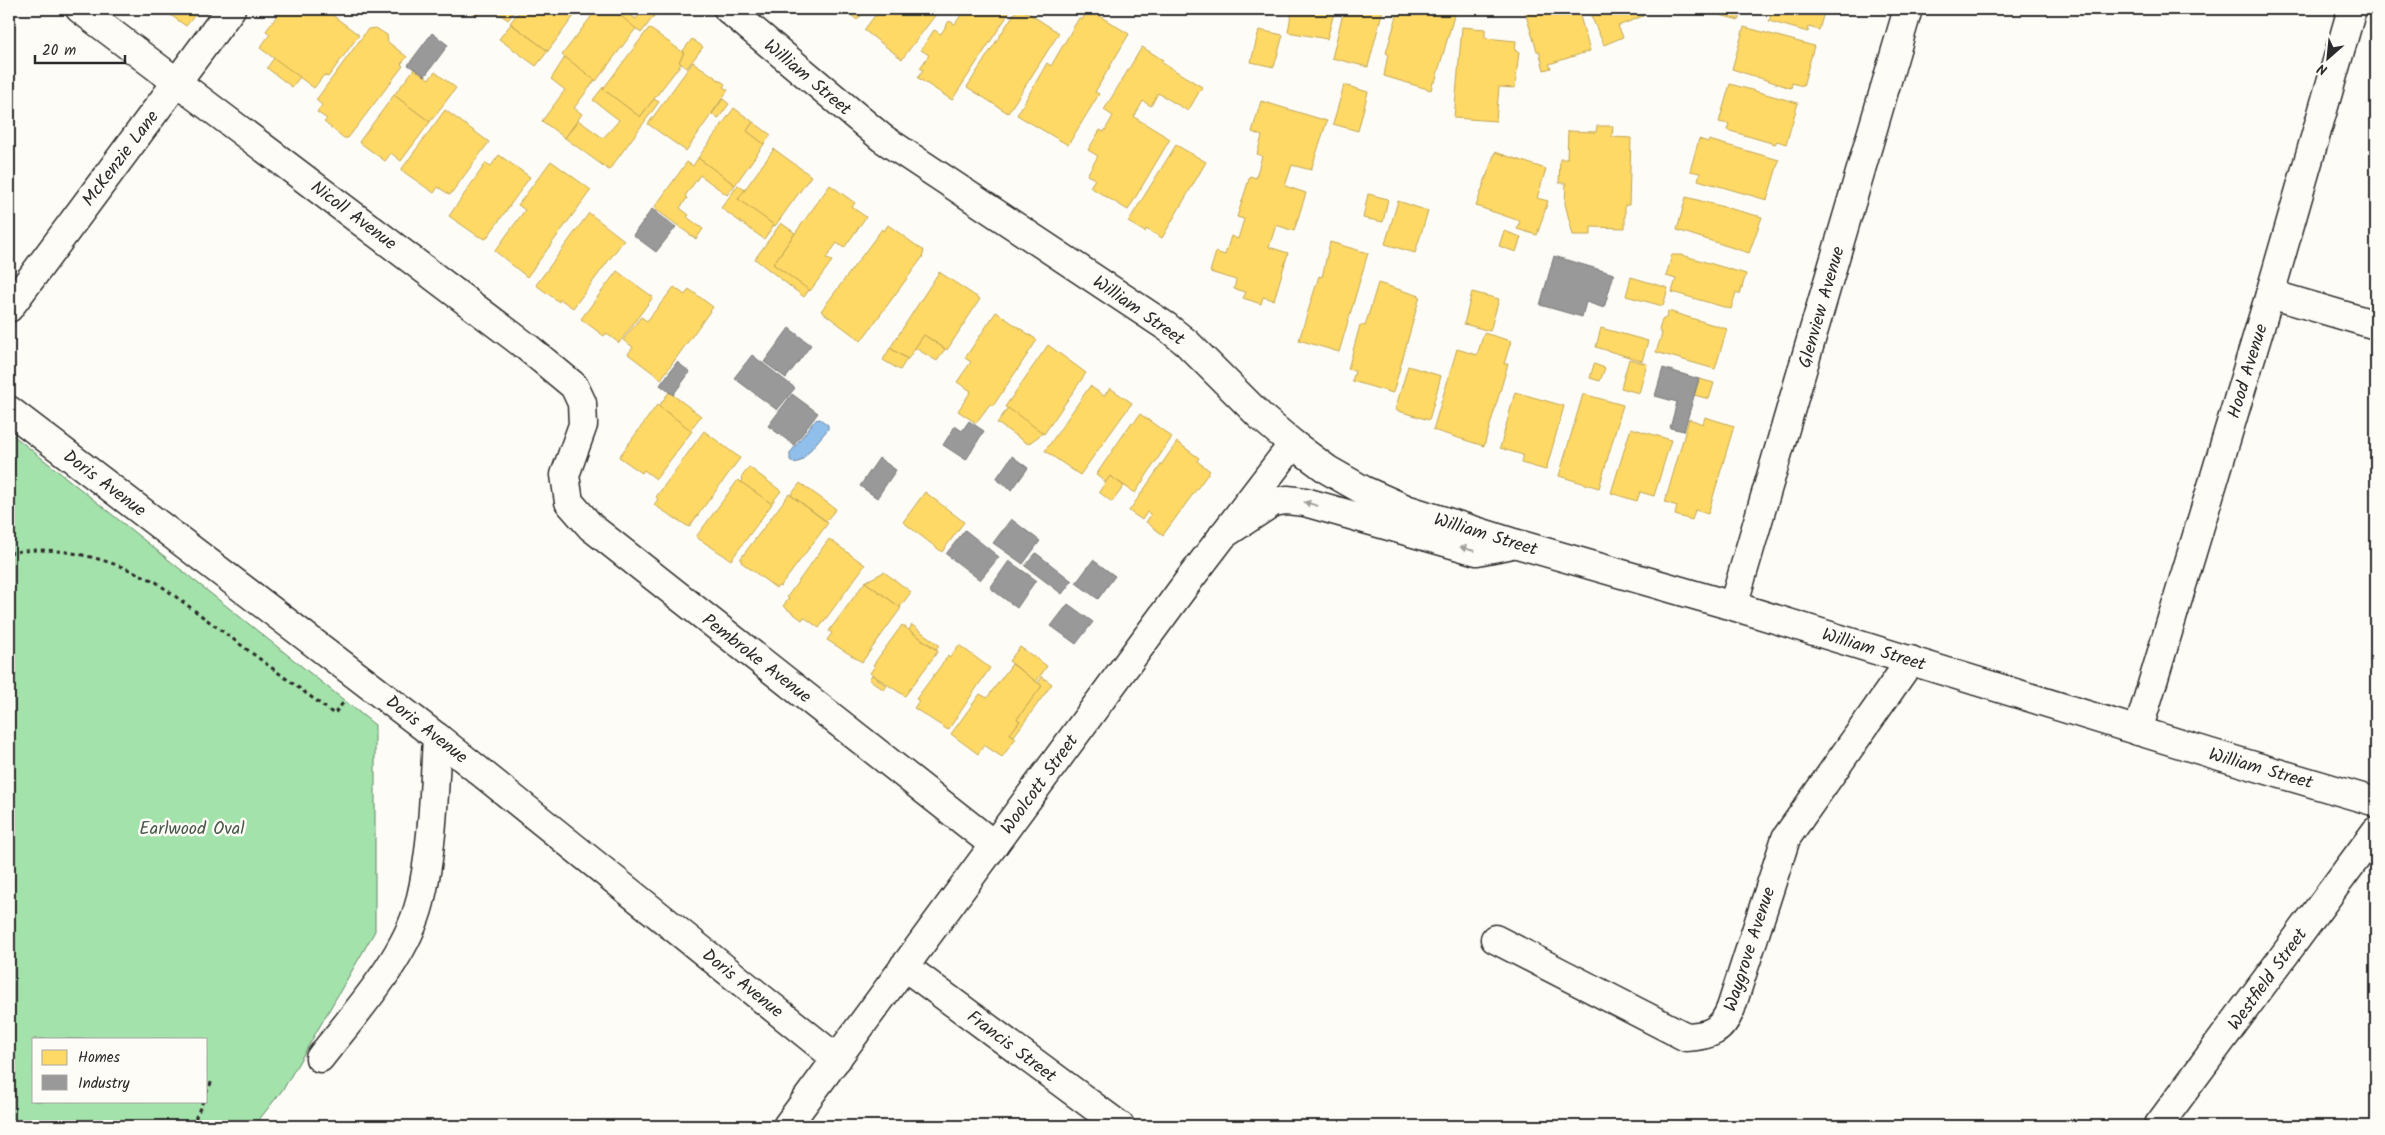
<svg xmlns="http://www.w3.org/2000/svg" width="2385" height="1135" font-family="Kalam,sans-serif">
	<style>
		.green { fill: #a3e2aa; stroke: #67866a; fill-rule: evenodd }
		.water { fill: #91bfeb; stroke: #68849e }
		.homes { fill: #ffd966; stroke: #bfa554 }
		.industry { fill: #999; stroke: #787878 }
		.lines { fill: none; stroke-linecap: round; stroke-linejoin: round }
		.minor-casing { stroke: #2b2b2b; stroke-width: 31 }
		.major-casing { stroke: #2b2b2b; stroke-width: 31 }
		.path { stroke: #2b2b2b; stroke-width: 3; stroke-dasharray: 4 4; stroke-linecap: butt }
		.minor { stroke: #fdfcf7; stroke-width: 28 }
		.major { stroke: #fdfcf7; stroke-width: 28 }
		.oneway { fill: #9e9e9b }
		.labels { text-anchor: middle; stroke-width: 5; stroke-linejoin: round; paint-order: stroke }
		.street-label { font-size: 18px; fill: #2b2b2b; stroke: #fdfcf7 }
		.park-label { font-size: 18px; fill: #49594b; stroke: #fdfcf7 }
	</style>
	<rect width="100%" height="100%" fill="#fdfcf7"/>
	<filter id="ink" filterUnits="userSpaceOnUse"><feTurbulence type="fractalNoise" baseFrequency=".02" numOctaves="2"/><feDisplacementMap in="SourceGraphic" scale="10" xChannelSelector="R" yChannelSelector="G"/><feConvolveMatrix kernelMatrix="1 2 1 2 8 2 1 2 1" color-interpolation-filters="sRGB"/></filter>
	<g filter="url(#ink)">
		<path class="green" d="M 9,432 L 375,725 L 375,931 L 284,1088 L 254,1126 L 9,1126 ZM 34,1039 L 206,1039 L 206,1101 L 34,1101 Z"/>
		<polygon class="water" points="820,419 828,425 828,429 801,461 794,463 790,460 790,453 815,420"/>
		<g class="homes">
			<polygon points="162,9 200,9 186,26"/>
			<polygon points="282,9 324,9 359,35 328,77 324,75 314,88 260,48 270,34 266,31"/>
			<polygon points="467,9 483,9 477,16"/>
			<polygon points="497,9 516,9 508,20 498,13"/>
			<polygon points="521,9 579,9 548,51 510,23"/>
			<polygon points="597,9 622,9 620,15 637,27 596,81 562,55"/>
			<polygon points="643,9 652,9 657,12 641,33 620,15 623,10 636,19"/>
			<polygon points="835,9 866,9 857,20 844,9 840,13"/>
			<polygon points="880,9 940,9 902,59 864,30"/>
			<polygon points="965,9 1011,10 952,100 918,78 923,70 920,68 929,55 921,50 934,30 941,34 949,21 955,24"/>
			<polygon points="1017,9 1022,9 1059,33 1008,113 967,87"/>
			<polygon points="1088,9 1129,34 1095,92 1099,94 1068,145 1017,115 1047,63 1051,66 1079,18 1082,20"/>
			<polygon points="1258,9 1279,9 1278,13"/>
			<polygon points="1292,9 1335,9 1327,39 1288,32"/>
			<polygon points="1344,9 1383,9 1368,67 1332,58"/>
			<polygon points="1399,9 1456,9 1435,82 1433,82 1431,90 1384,76 1388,54 1386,53"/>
			<polygon points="1524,9 1578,9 1590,51 1549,64 1551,68 1544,70 1540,54 1539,51 1537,51"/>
			<polygon points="1588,9 1640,9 1643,16 1618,26 1623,37 1604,45"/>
			<polygon points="1713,9 1742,9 1739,20 1712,13"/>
			<polygon points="1751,9 1825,9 1819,30 1809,27 1808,32 1769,21 1771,15"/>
			<polygon points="511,24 548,51 536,66 499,39"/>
			<polygon points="1462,27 1485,29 1485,38 1516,41 1515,51 1519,51 1515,88 1499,87 1496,121 1454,118"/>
			<polygon points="1744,27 1814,46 1803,86 1792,83 1791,88 1732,69"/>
			<polygon points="376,28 387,35 388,42 407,57 401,64 403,66 348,138 344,138 324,122 327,119 317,112 322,105 316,100 368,29"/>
			<polygon points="649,28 684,53 680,60 681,64 640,117 603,89"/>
			<polygon points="1259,30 1283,35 1274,67 1251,62"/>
			<polygon points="692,39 703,47 687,68 679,62 680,60 684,53 682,52"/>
			<polygon points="1142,47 1163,60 1161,62 1202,87 1188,111 1158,93 1151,106 1143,101 1134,117 1170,139 1128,210 1090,187 1095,179 1087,175 1098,156 1088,150 1100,130 1104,132 1113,116 1104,110"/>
			<polygon points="565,57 595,80 574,108 582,114 565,138 542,121 565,90 551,79"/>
			<polygon points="274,58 300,77 292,87 267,68"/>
			<polygon points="693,62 725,84 723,87 728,90 686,151 648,124"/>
			<polygon points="415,68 429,79 435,72 456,88 430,122 394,95"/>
			<polygon points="1730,84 1798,103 1786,144 1777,141 1775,144 1727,130 1729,124 1719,122"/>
			<polygon points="1344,85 1368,92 1358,131 1333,124"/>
			<polygon points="604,86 603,89 640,117 654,99 659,102 609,170 565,138 578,120 603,138 616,124 619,120 593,100"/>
			<polygon points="394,95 430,122 401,161 391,153 385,161 359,142"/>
			<polygon points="723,99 729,104 718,119 712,114"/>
			<polygon points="1261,101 1327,121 1311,170 1292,165 1285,186 1306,193 1294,231 1276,225 1269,247 1288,253 1274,300 1263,297 1261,304 1243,298 1246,292 1234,289 1236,280 1210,272 1216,252 1225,255 1231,236 1238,239 1244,219 1237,217 1250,176 1256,178 1262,156 1257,154 1262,136 1252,132"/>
			<polygon points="734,108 753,122 747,131 764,144 735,185 698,158"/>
			<polygon points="445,110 489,142 450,195 438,187 434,193 401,170"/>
			<polygon points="753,122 771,135 764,144 747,131"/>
			<polygon points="1597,126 1613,126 1612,137 1631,138 1629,205 1625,205 1625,228 1591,227 1591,235 1573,235 1565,204 1566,183 1559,183 1560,159 1567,159 1568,131 1596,132"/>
			<polygon points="1699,139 1708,142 1709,140 1779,160 1767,200 1698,180 1700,173 1690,171"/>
			<polygon points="1176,145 1206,162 1162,238 1146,229 1145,232 1128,222"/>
			<polygon points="774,149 811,176 775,226 738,199"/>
			<polygon points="1495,152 1546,169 1537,198 1548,201 1537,235 1517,229 1520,221 1476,206"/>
			<polygon points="499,155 530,177 486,239 478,236 449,216 486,163 491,166"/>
			<polygon points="698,158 735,185 727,195 700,175 685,196 687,198 680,208 689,215 687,217 703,229 696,239 654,208 687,162 693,166"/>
			<polygon points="551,161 591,190 527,277 495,251 525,210 518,205"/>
			<polygon points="738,185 745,190 738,199 774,225 764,239 721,208"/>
			<polygon points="830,185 855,203 852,207 866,217 844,248 837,243 826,258 832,261 810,291 773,264"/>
			<polygon points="1368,194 1388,199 1383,222 1363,218"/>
			<polygon points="1686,197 1762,217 1749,253 1677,230"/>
			<polygon points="1398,201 1428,211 1415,253 1385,244"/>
			<polygon points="589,213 624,240 573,308 560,299 559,302 536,285"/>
			<polygon points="781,223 795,233 773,264 809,290 804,297 755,259"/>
			<polygon points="888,225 924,251 922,258 861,341 821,311 882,229 884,231"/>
			<polygon points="1504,231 1521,237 1516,252 1499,246"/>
			<polygon points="1330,242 1368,253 1339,352 1299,340 1319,276 1322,277"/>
			<polygon points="1672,255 1682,255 1746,274 1740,294 1736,292 1731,309 1672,292 1676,279 1666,276"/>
			<polygon points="617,271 653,297 619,343 606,333 604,336 581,319"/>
			<polygon points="939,272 980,299 947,350 924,335 908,359 890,348"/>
			<polygon points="1631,277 1668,288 1663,306 1626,296"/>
			<polygon points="1378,283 1420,296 1393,393 1352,381 1355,371 1348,369 1360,325 1365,326"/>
			<polygon points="674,287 685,295 689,289 713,307 661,379 628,354 633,347 623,340 641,317 647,321"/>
			<polygon points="1472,292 1499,299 1490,331 1464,324"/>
			<polygon points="1668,311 1727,329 1715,369 1656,352 1662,334 1659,330 1662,320 1667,317"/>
			<polygon points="996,312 1037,340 993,406 990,404 976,423 958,411 971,391 957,382 971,362 965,358"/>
			<polygon points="1601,328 1648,341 1642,361 1596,347"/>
			<polygon points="1484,333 1511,341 1504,364 1508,364 1484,446 1433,430 1457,349 1477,355"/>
			<polygon points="924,335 945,349 937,361 915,348"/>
			<polygon points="1048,345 1086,373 1044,434 1005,407"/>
			<polygon points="890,348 907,359 900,370 883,360"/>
			<polygon points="1629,359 1647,364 1639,393 1621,388"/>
			<polygon points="1594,364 1605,368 1600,381 1590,378"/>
			<polygon points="1408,366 1441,376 1429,420 1395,410"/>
			<polygon points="1699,379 1714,383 1709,399 1694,395"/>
			<polygon points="1090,386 1104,396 1110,388 1132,403 1080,475 1045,451"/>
			<polygon points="669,392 701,416 690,430 659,406"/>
			<polygon points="1515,392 1564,406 1546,470 1521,463 1523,455 1500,448"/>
			<polygon points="1583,394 1623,405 1599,488 1559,476"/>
			<polygon points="657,405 692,431 656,479 644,470 642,473 619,457"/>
			<polygon points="1008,408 1043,433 1028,444 997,423"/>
			<polygon points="1140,414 1172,437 1135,493 1110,476 1106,482 1096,475 1132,422 1134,423"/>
			<polygon points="1705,417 1734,426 1708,514 1695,510 1692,520 1675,515 1677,506 1665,502 1689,419 1703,424"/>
			<polygon points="1631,428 1671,440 1654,496 1640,492 1637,501 1611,493"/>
			<polygon points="704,431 740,458 689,527 654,505 658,499 656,497"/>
			<polygon points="1177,442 1199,458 1197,461 1210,471 1163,535 1146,522 1151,515 1147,512 1142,520 1129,511"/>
			<polygon points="749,467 781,491 771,504 741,482 743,480 741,478"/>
			<polygon points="1110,476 1124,486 1112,502 1099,492"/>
			<polygon points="738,480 772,504 731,560 696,537"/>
			<polygon points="800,483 836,509 826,521 791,495"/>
			<polygon points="925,492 964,522 942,552 903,522"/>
			<polygon points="789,494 828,523 780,587 778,586 776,588 741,562 741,558"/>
			<polygon points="829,539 865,565 819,628 804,617 802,620 783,606 789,598 787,597"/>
			<polygon points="884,572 911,592 900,607 865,582"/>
			<polygon points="865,582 901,608 862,662 827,640 832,633 829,631"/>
			<polygon points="902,625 938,651 905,696 870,673 875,666 873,665"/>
			<polygon points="912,625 939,645 936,649 909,630"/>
			<polygon points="959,645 990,668 948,730 914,708 919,701 916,699 948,656 950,657"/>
			<polygon points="1020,647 1047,666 1036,682 1009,661"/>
			<polygon points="1012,664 1042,686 1017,719 1020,721 1010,734 1016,738 1002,757 984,745 978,754 951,734 980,694 987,698"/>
			<polygon points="872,675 887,686 884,690 869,679"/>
			<polygon points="1042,677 1052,684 1014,736 1010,734 1020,721 1017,719 1042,686 1038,683"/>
		</g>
		<g class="industry">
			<polygon points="432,33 448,45 425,76 408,65"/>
			<polygon points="652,209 676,227 656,252 633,235"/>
			<polygon points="1554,256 1614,274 1604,308 1586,302 1582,317 1540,305"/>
			<polygon points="789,328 811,345 786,378 764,362"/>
			<polygon points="752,355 795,388 777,410 734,378"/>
			<polygon points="677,362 690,372 673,395 660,385"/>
			<polygon points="1663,368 1699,379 1684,431 1670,428 1677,402 1655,396"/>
			<polygon points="792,394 818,413 794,445 768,426"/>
			<polygon points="969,421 984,431 966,460 943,445 955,426 962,431"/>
			<polygon points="1012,456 1028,468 1012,490 996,479"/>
			<polygon points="879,458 896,470 877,498 860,486"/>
			<polygon points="1011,519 1040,541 1023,564 993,543"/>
			<polygon points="965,530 999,557 980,580 946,554"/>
			<polygon points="1036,553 1072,581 1062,594 1025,566"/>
			<polygon points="1093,560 1115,576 1098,599 1076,583"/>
			<polygon points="1009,561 1036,580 1017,608 990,588"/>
			<polygon points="1068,604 1093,622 1076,644 1051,626"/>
		</g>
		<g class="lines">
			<g class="minor-casing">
				<g id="minor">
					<polyline points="80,9 527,347 574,386 582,403 583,425 565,475 569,502 591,527 994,845"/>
					<polyline points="2270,294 2376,325"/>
					<polyline points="9,308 231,9"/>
					<polyline points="9,410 437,737 837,1059"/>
					<polyline points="1733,606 1908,9"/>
					<polyline points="2138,731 2270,294 2352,9"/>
					<path d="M 1495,939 L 1686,1037 C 1710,1036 1722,1031 1731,1008 L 1786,838 L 1911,660"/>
					<polyline points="904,966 1120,1126"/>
					<path d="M 320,1058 C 355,1013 406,958 420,902 C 433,849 434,791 437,737"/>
					<polyline points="787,1126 1189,580 1293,444"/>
					<polyline points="2158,1126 2376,831"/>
				</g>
			</g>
			<g class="major-casing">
				<g id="major">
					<polyline points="728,9 882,138 1167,327 1187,343 1260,416 1293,444 1328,470 1363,490 1406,509 1514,543 1733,606 2210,753 2376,802"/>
					<polyline points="1223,535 1273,502 1287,500 1305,502 1477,551 1508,545"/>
				</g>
			</g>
			<g class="path">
				<path d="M 9,553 C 59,543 112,560 156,582 L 334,714 L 343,703"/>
				<polyline points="206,1093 212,1081"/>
				<polyline points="192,1126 203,1101"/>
			</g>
			<use href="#minor" class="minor"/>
			<use href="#major" class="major"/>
		</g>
		<defs><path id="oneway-solid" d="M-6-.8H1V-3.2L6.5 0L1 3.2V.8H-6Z" transform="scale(1.25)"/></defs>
		<g class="oneway">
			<use href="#oneway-solid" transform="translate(1311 504) rotate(-164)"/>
			<use href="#oneway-solid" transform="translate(1467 549) rotate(-164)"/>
		</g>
	</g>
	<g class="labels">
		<g class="street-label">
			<text transform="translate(808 77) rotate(40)" y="6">William Street</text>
			<text transform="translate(120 158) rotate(-53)" y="6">McKenzie Lane</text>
			<text transform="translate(354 215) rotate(37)" y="6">Nicoll Avenue</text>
			<text transform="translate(1821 307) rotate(-74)" y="6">Glenview Avenue</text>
			<text transform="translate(1139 310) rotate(35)" y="6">William Street</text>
			<text transform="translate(2247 371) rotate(-73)" y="6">Hood Avenue</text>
			<text transform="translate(105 483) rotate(37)" y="6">Doris Avenue</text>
			<text transform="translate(1486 534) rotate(17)" y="6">William Street</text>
			<text transform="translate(1874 649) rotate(17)" y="6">William Street</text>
			<text transform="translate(757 658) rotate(38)" y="6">Pembroke Avenue</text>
			<text transform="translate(427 729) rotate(38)" y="6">Doris Avenue</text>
			<text transform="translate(2261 768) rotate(16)" y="6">William Street</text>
			<text transform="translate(1039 784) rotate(-54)" y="6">Woolcott Street</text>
			<text transform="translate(1749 949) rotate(-72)" y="6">Waygrove Avenue</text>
			<text transform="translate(2267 979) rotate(-54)" y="6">Westfield Street</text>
			<text transform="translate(743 983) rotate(39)" y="6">Doris Avenue</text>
			<text transform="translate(1012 1046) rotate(37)" y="6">Francis Street</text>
		</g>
		<g class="park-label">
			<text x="192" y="834">Earlwood Oval</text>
		</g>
	</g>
	<rect width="2385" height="1135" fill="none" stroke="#fdfcf7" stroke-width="30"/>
	<rect x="15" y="15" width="2355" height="1105" fill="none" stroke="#2b2b2b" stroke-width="2" filter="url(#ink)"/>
	<rect x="32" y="1038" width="175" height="65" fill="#fdfcf7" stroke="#a9a8a5"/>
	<rect x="42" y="1050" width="25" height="15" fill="#ffd966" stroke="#a9a8a5"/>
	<text x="78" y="1062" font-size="15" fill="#2b2b2b">Homes</text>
	<rect x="42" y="1075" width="25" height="15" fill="#999999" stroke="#a9a8a5"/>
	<text x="78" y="1088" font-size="15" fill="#2b2b2b">Industry</text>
	<g transform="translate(2328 58) rotate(207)" stroke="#fdfcf7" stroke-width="4" paint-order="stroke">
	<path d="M0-4L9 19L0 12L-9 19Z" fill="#2b2b2b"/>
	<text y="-8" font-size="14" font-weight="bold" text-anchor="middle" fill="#2b2b2b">N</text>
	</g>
	<path d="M35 55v8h90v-8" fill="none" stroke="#2b2b2b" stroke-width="2.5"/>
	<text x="42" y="55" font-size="15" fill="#2b2b2b" stroke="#fdfcf7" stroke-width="4" paint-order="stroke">20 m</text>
</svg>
